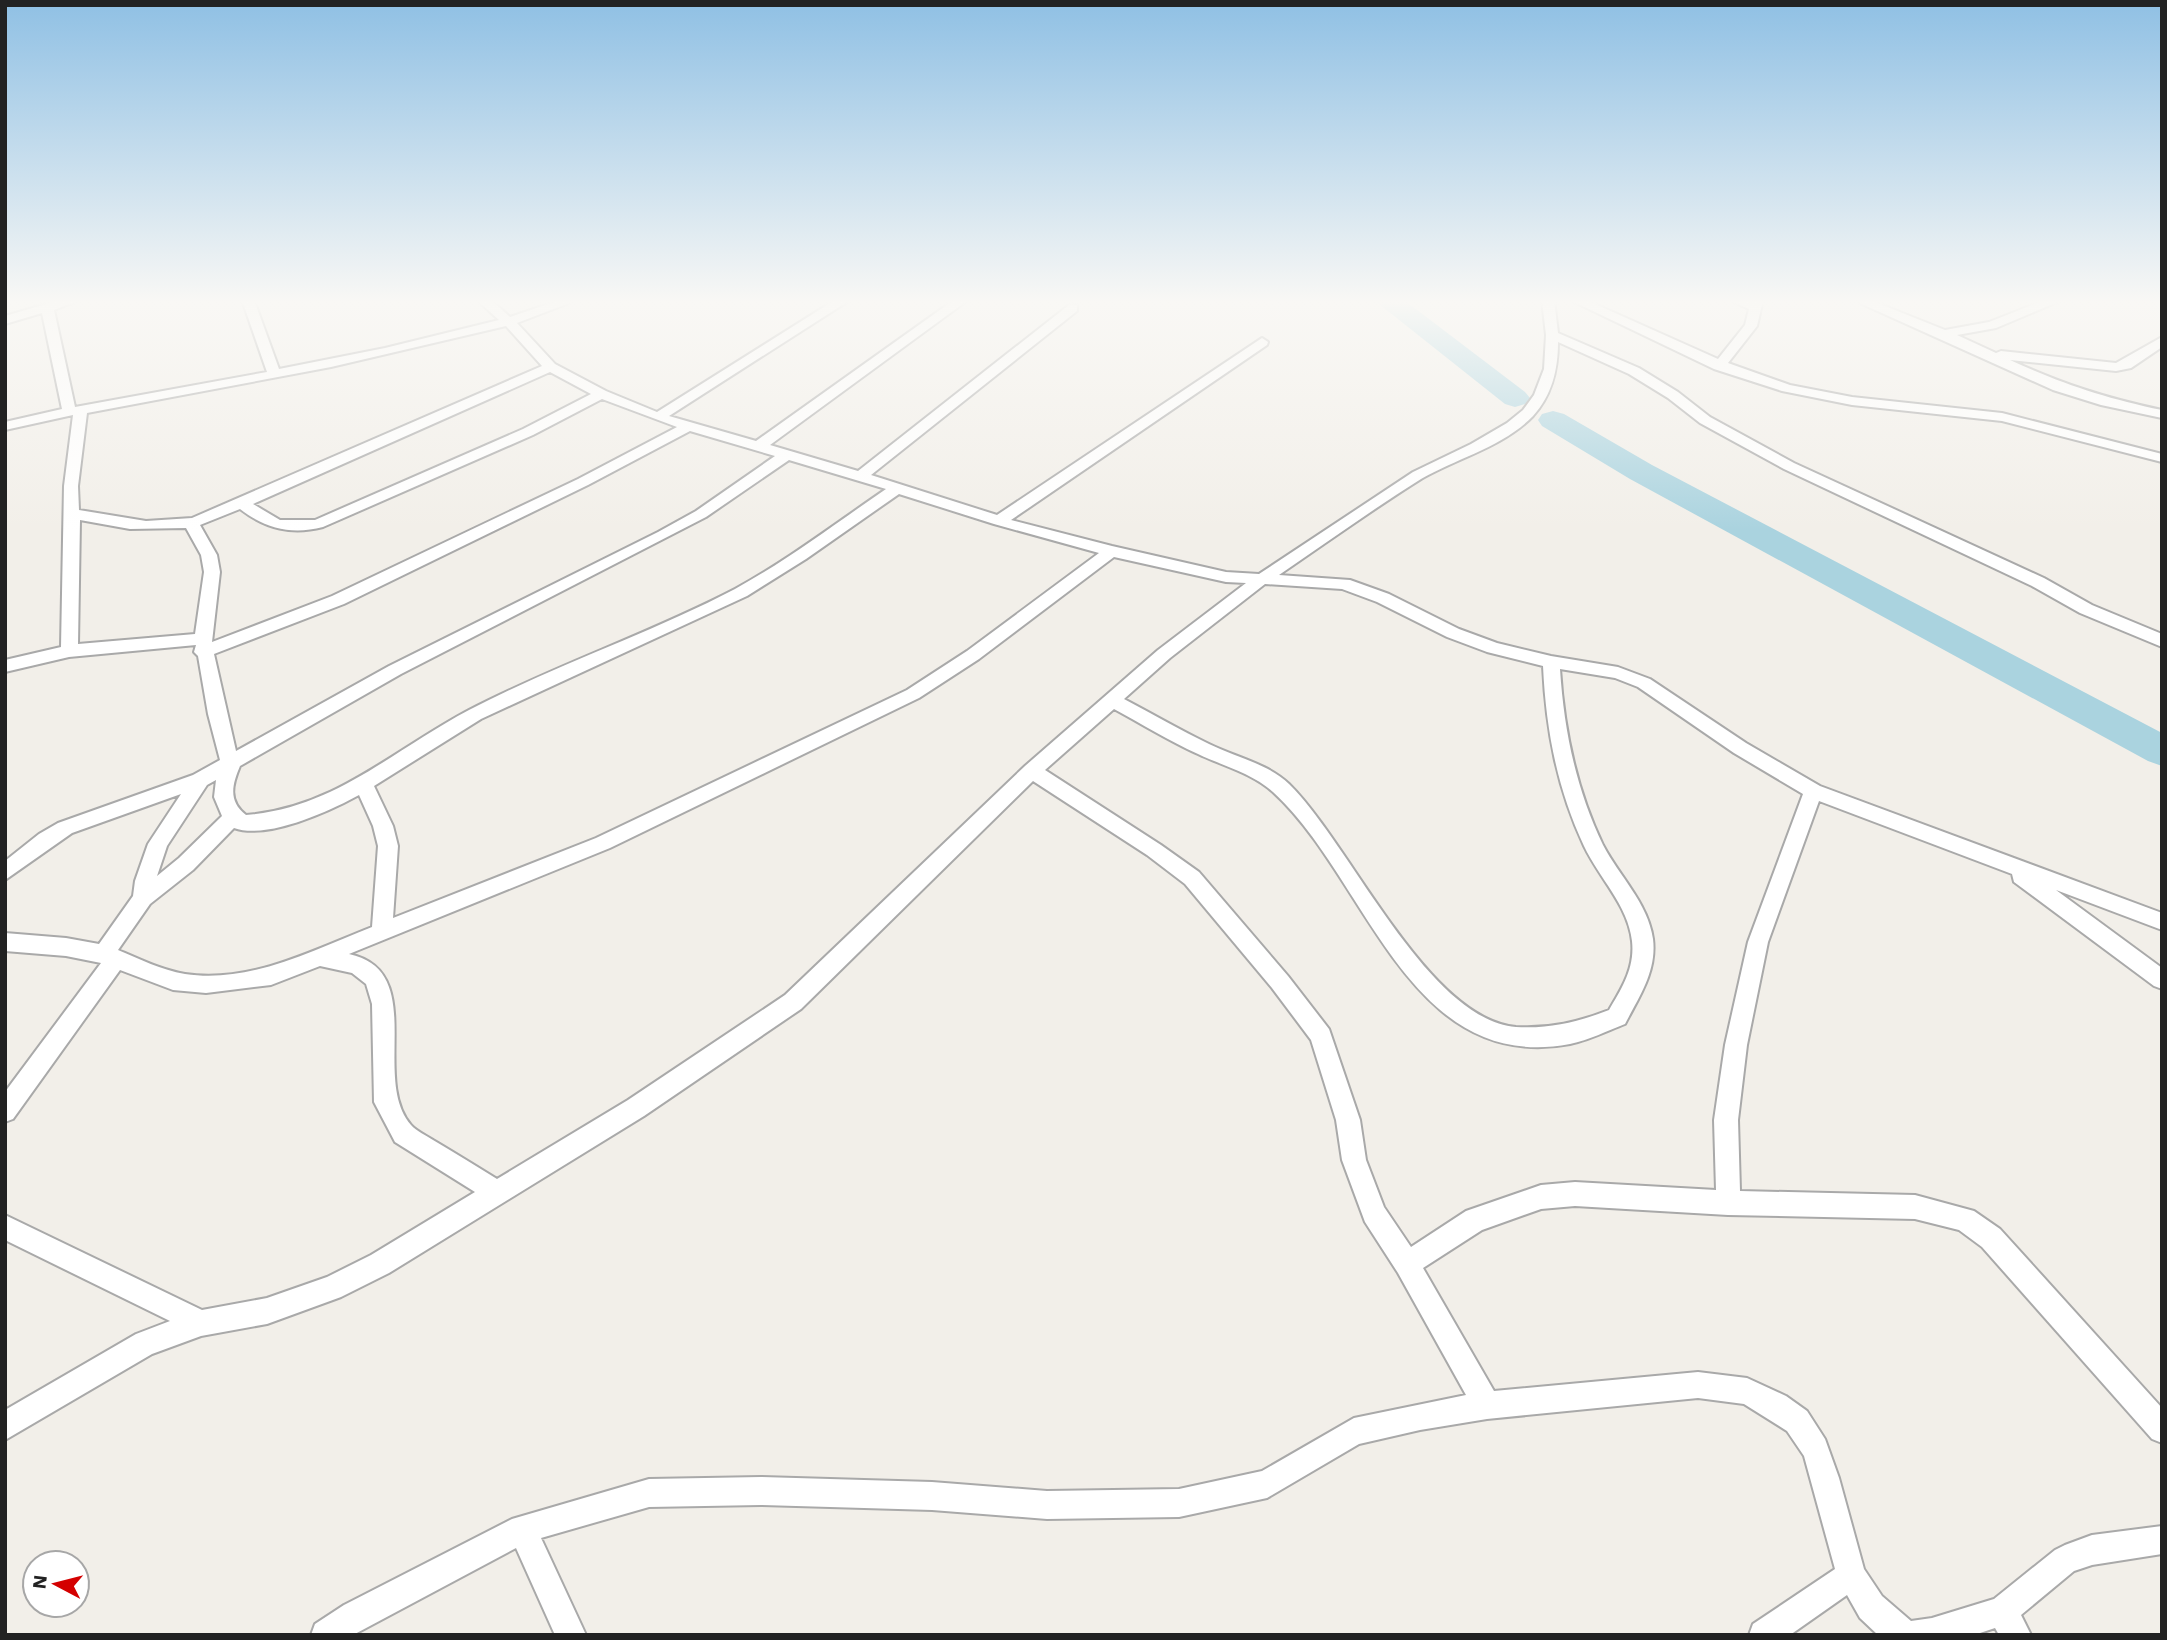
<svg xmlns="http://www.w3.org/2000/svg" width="2167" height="1640" font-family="'Work Sans',sans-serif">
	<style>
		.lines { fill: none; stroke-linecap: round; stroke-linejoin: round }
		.river { fill: #aad3df; fill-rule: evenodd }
		.street-casing { stroke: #a9a9a9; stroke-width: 4 }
		.street { fill: #fff; fill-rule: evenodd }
	</style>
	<rect width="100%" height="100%" fill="#f2efe9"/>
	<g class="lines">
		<g class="river">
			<polygon points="1374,300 1404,300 1525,392 1530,398 1525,404 1515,407 1505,404"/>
			<polygon points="1553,411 1564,414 1652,465 2162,733 2162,766 2148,761 1630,479 1542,426 1538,420 1542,414"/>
		</g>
		<g class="street-casing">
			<g id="street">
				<path d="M 60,300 L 80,300 L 54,310 L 75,407 L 267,372 L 242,300 L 254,300 L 279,369 L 385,348 L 499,320 L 477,300 L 491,300 L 510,317 L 560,300 L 577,300 L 517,323 L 555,364 L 606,391 L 657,412 L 835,300 L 850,300 L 669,416 L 756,441 L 954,300 L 968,300 L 770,445 L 858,471 L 1069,305 L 1077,305 L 1077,311 L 871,475 L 997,515 L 1262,338 L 1268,342 L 1267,345 L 1011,520 L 1112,546 L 1226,572 L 1259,574 L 1413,472 L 1471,444 L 1507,423 L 1523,410 L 1534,395 L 1544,369 L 1546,335 L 1542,300 L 1554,300 L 1558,333 L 1639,368 L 1678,392 L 1710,417 L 1794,463 L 2044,578 L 2092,605 L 2162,634 L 2162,647 L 2080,613 L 2032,586 L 1784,469 L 1700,423 L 1668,398 L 1629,374 L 1558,342 C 1558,370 1552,395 1533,416 C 1503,447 1457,458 1421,479 C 1373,509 1326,543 1279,575 L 1350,580 L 1389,594 L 1459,629 L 1497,643 L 1551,656 L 1618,667 L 1650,679 L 1746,743 L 1820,786 L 2162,913 L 2162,930 L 2056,890 L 2162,968 L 2162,989 L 2154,986 L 2014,882 L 2012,874 L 1819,801 L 1768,942 L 1747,1045 L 1738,1120 L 1740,1191 L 1915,1195 L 1974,1211 L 2000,1229 L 2162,1408 L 2162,1443 L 2152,1439 L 1982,1247 L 1959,1230 L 1915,1219 L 1728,1215 L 1575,1206 L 1541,1209 L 1482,1230 L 1423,1268 L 1494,1391 L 1698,1372 L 1747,1378 L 1786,1396 L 1807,1411 L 1825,1439 L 1839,1478 L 1864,1569 L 1882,1596 L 1911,1621 L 1932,1618 L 1994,1599 L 2055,1550 L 2065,1545 L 2092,1535 L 2162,1526 L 2162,1554 L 2092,1565 L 2074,1571 L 2021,1615 L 2031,1635 L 1999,1635 L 1995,1628 L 1974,1635 L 1878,1635 L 1860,1618 L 1847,1595 L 1790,1635 L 1749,1635 L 1753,1624 L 1835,1569 L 1804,1456 L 1787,1431 L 1744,1404 L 1698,1398 L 1487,1419 L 1420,1430 L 1359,1444 L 1267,1498 L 1179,1517 L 1047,1519 L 932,1510 L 761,1505 L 649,1507 L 541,1538 L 586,1635 L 555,1635 L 516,1548 L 353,1635 L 311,1635 L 315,1624 L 344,1605 L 512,1519 L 649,1479 L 761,1477 L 932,1482 L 1047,1491 L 1179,1489 L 1262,1471 L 1354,1418 L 1466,1395 L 1398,1273 L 1365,1222 L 1342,1160 L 1336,1120 L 1311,1040 L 1272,988 L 1185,884 L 1147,855 L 1033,781 L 801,1009 L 644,1116 L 389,1273 L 341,1297 L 267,1324 L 201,1336 L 152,1354 L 5,1440 L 5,1410 L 136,1334 L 170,1321 L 5,1240 L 5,1215 L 202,1310 L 267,1298 L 327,1277 L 371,1255 L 475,1192 L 395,1142 L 374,1102 L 372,1004 L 366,984 L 352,973 L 320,966 L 271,985 L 206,993 L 173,990 L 120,970 L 13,1119 L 5,1122 L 5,1092 L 101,963 L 66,956 L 5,951 L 5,933 L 66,938 L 99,944 L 133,896 L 135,881 L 148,844 L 181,794 L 72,833 L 5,880 L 5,861 L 39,834 L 58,823 L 193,775 L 220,760 L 208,714 L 198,656 L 194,652 L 196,645 L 69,657 L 5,672 L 5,660 L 61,647 L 64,486 L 73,415 L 5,430 L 5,422 L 62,409 L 42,313 L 5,324 L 5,316 ZM 506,326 L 542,366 L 192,518 L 146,521 L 79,510 L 78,486 L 87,413 L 331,367 ZM 550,372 L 591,394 L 523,429 L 315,520 L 280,520 L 253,504 ZM 602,399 L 677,427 L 578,479 L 332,596 L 212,642 L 220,572 L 217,555 L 200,525 L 240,509 C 266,529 292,535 323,527 L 533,435 ZM 690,431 L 775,456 L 696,511 L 658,532 L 389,666 L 236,751 L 214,654 L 344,604 L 588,485 ZM 789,460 L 886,489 C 836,523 788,560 735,589 C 649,634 555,665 469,710 C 393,750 335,808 246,815 C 228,801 232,785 240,766 L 401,674 L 706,517 ZM 899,494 L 994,524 L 1099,553 L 967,651 L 907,690 L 596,838 L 393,918 L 398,846 L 393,826 L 374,786 L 481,719 L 747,596 L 806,559 ZM 80,520 L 130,529 L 186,528 L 201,555 L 204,572 L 195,634 L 78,644 ZM 1114,557 L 1226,582 L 1246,583 L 1158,650 L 1025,766 L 785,995 L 628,1100 L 497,1179 C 476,1166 455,1153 433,1140 C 427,1136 416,1131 411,1125 C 370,1078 429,971 349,954 L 610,848 L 919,698 L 979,659 ZM 1265,584 L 1342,589 L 1377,602 L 1447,637 L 1487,652 L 1543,666 C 1546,730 1557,788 1584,846 C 1599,878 1628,905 1632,941 C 1635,968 1622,988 1609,1010 C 1578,1022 1550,1029 1516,1027 C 1427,1019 1351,845 1289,784 C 1267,763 1235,757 1209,744 C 1180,730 1153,714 1124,699 L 1170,658 ZM 1560,669 L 1615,678 L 1638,687 L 1734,753 L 1803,794 L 1748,942 L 1725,1045 L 1714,1120 L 1716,1190 L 1575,1182 L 1541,1185 L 1466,1211 L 1411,1247 L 1384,1207 L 1366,1160 L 1360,1120 L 1329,1029 L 1288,976 L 1199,872 L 1161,845 L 1045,770 L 1114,709 C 1142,724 1169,741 1198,754 C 1223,766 1252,773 1273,792 C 1367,877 1408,1075 1570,1044 C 1589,1040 1607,1031 1625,1024 C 1639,997 1657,971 1653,939 C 1648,903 1619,876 1603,845 C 1576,789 1564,731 1560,669 ZM 216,780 L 214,797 L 222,816 L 179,858 L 157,876 L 167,846 L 207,785 ZM 359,795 L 373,826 L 378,846 L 372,927 C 313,950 250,984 185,974 C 161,970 140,959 118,950 L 150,904 L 193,870 L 234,828 C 267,840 330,811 359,795 Z"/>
				<polygon points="1570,300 1586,300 1718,359 1745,325 1749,309 1729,300 1763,300 1757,326 1728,363 1790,385 1852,397 2002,413 2162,454 2162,462 2002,421 1852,405 1782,391 1714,369"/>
				<path d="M 1853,300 L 1870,300 L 1945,330 L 1989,322 L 2045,300 L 2062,300 L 1996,328 L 1957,335 L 1996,353 L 2001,351 L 2116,363 L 2162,337 L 2162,347 L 2131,368 L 2116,371 L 2010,360 C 2063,384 2105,398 2162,410 L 2162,418 L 2101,405 L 2053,390 Z"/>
			</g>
		</g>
		<use href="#street" class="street"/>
	</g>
	<linearGradient id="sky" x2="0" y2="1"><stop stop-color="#8fc0e4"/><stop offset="0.57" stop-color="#f9f8f5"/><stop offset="1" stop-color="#f9f8f5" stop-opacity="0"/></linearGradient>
	<rect width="2167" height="530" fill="url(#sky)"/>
	<rect width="2167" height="1640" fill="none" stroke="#222222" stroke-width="14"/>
	<g transform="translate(56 1584) rotate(277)"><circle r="33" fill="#ffffff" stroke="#a7a7a7" stroke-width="2"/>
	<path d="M0-5L12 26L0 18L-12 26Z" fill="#d40000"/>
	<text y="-10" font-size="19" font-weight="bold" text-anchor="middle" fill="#222222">N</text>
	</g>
</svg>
